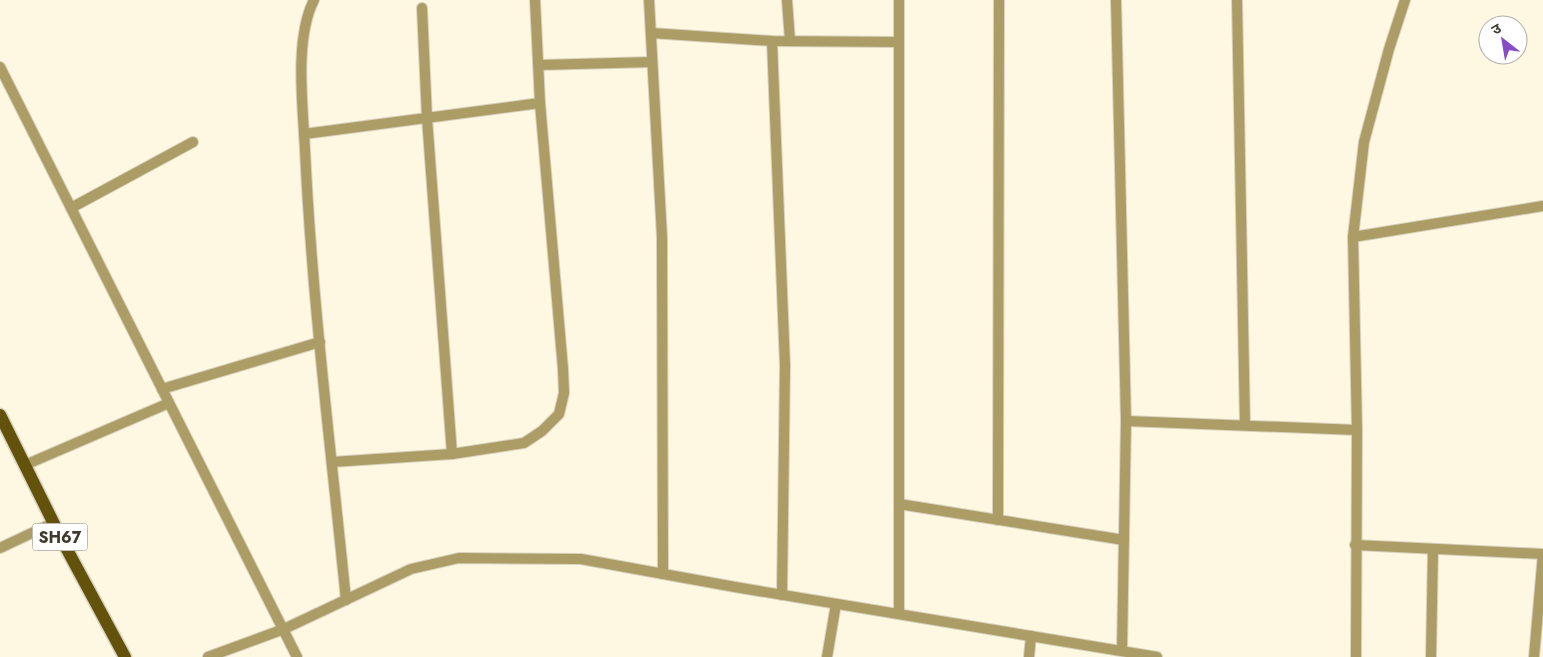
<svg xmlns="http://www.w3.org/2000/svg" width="1543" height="657" font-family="Jost,'Noto Sans Devanagari',sans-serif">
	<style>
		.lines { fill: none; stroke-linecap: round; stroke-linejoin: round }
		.street-casing { stroke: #d8d2be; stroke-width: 12 }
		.primary-casing { stroke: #d8d2be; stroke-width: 15 }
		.street { stroke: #ac9c65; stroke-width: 10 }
		.primary { stroke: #63520c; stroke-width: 12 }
		.labels { text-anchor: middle; stroke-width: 5; stroke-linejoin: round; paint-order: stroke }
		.shield { fill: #fff; stroke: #79756b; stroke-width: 1 }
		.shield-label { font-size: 16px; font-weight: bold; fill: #3f3a2c }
	</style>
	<rect width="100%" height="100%" fill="#fef8e2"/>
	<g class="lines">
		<g class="street-casing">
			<g id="street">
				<path d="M 314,0 C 294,39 303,107 305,150 C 312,300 331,450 346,600"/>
				<polyline points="649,0 662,237 663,574"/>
				<polyline points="787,0 790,41"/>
				<polyline points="899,0 899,614"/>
				<polyline points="1116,0 1126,421 1122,650"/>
				<polyline points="1237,0 1245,425"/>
				<polyline points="422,8 427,118 452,454"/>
				<polyline points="651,33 772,41 898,42"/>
				<polyline points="772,41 785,365 782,595"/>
				<polyline points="539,65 652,62"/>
				<polyline points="0,67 297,657"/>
				<polyline points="304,134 540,103"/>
				<polyline points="71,208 193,142"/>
				<polyline points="1353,237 1543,206"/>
				<polyline points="162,389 320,342"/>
				<polyline points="1126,421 1357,430"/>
				<polyline points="332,462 452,454 524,443 542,431 559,414 564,393 563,369 540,103 535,0"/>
				<polyline points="25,465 169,403"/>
				<polyline points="899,504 1124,540"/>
				<polyline points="998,520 999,0"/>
				<polyline points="1355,545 1543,554"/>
				<polyline points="0,548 53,523"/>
				<polyline points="208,657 284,629 411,569 459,558 581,559 735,587 1157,657"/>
				<polyline points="827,657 836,604"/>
				<polyline points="1029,657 1031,636"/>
				<polyline points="1356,657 1357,430 1353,237 1364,142 1389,49 1405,0"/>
				<polyline points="1431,657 1433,549"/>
				<polyline points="1534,657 1543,554"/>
			</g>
		</g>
		<g class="primary-casing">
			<polyline id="primary" points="0,415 63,542 125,657"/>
		</g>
		<use href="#street" class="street"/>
		<use href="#primary" class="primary"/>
	</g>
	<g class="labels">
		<rect class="shield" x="32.5" y="523.5" width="55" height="27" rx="4"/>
		<g class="shield-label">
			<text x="60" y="543">SH67</text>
		</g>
	</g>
	<g transform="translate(1503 40) rotate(329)"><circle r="24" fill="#ffffff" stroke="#b2b0ab"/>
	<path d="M0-4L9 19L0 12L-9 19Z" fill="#874cc2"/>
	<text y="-8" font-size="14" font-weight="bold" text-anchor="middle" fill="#3f3a2c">उ</text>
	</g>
</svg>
